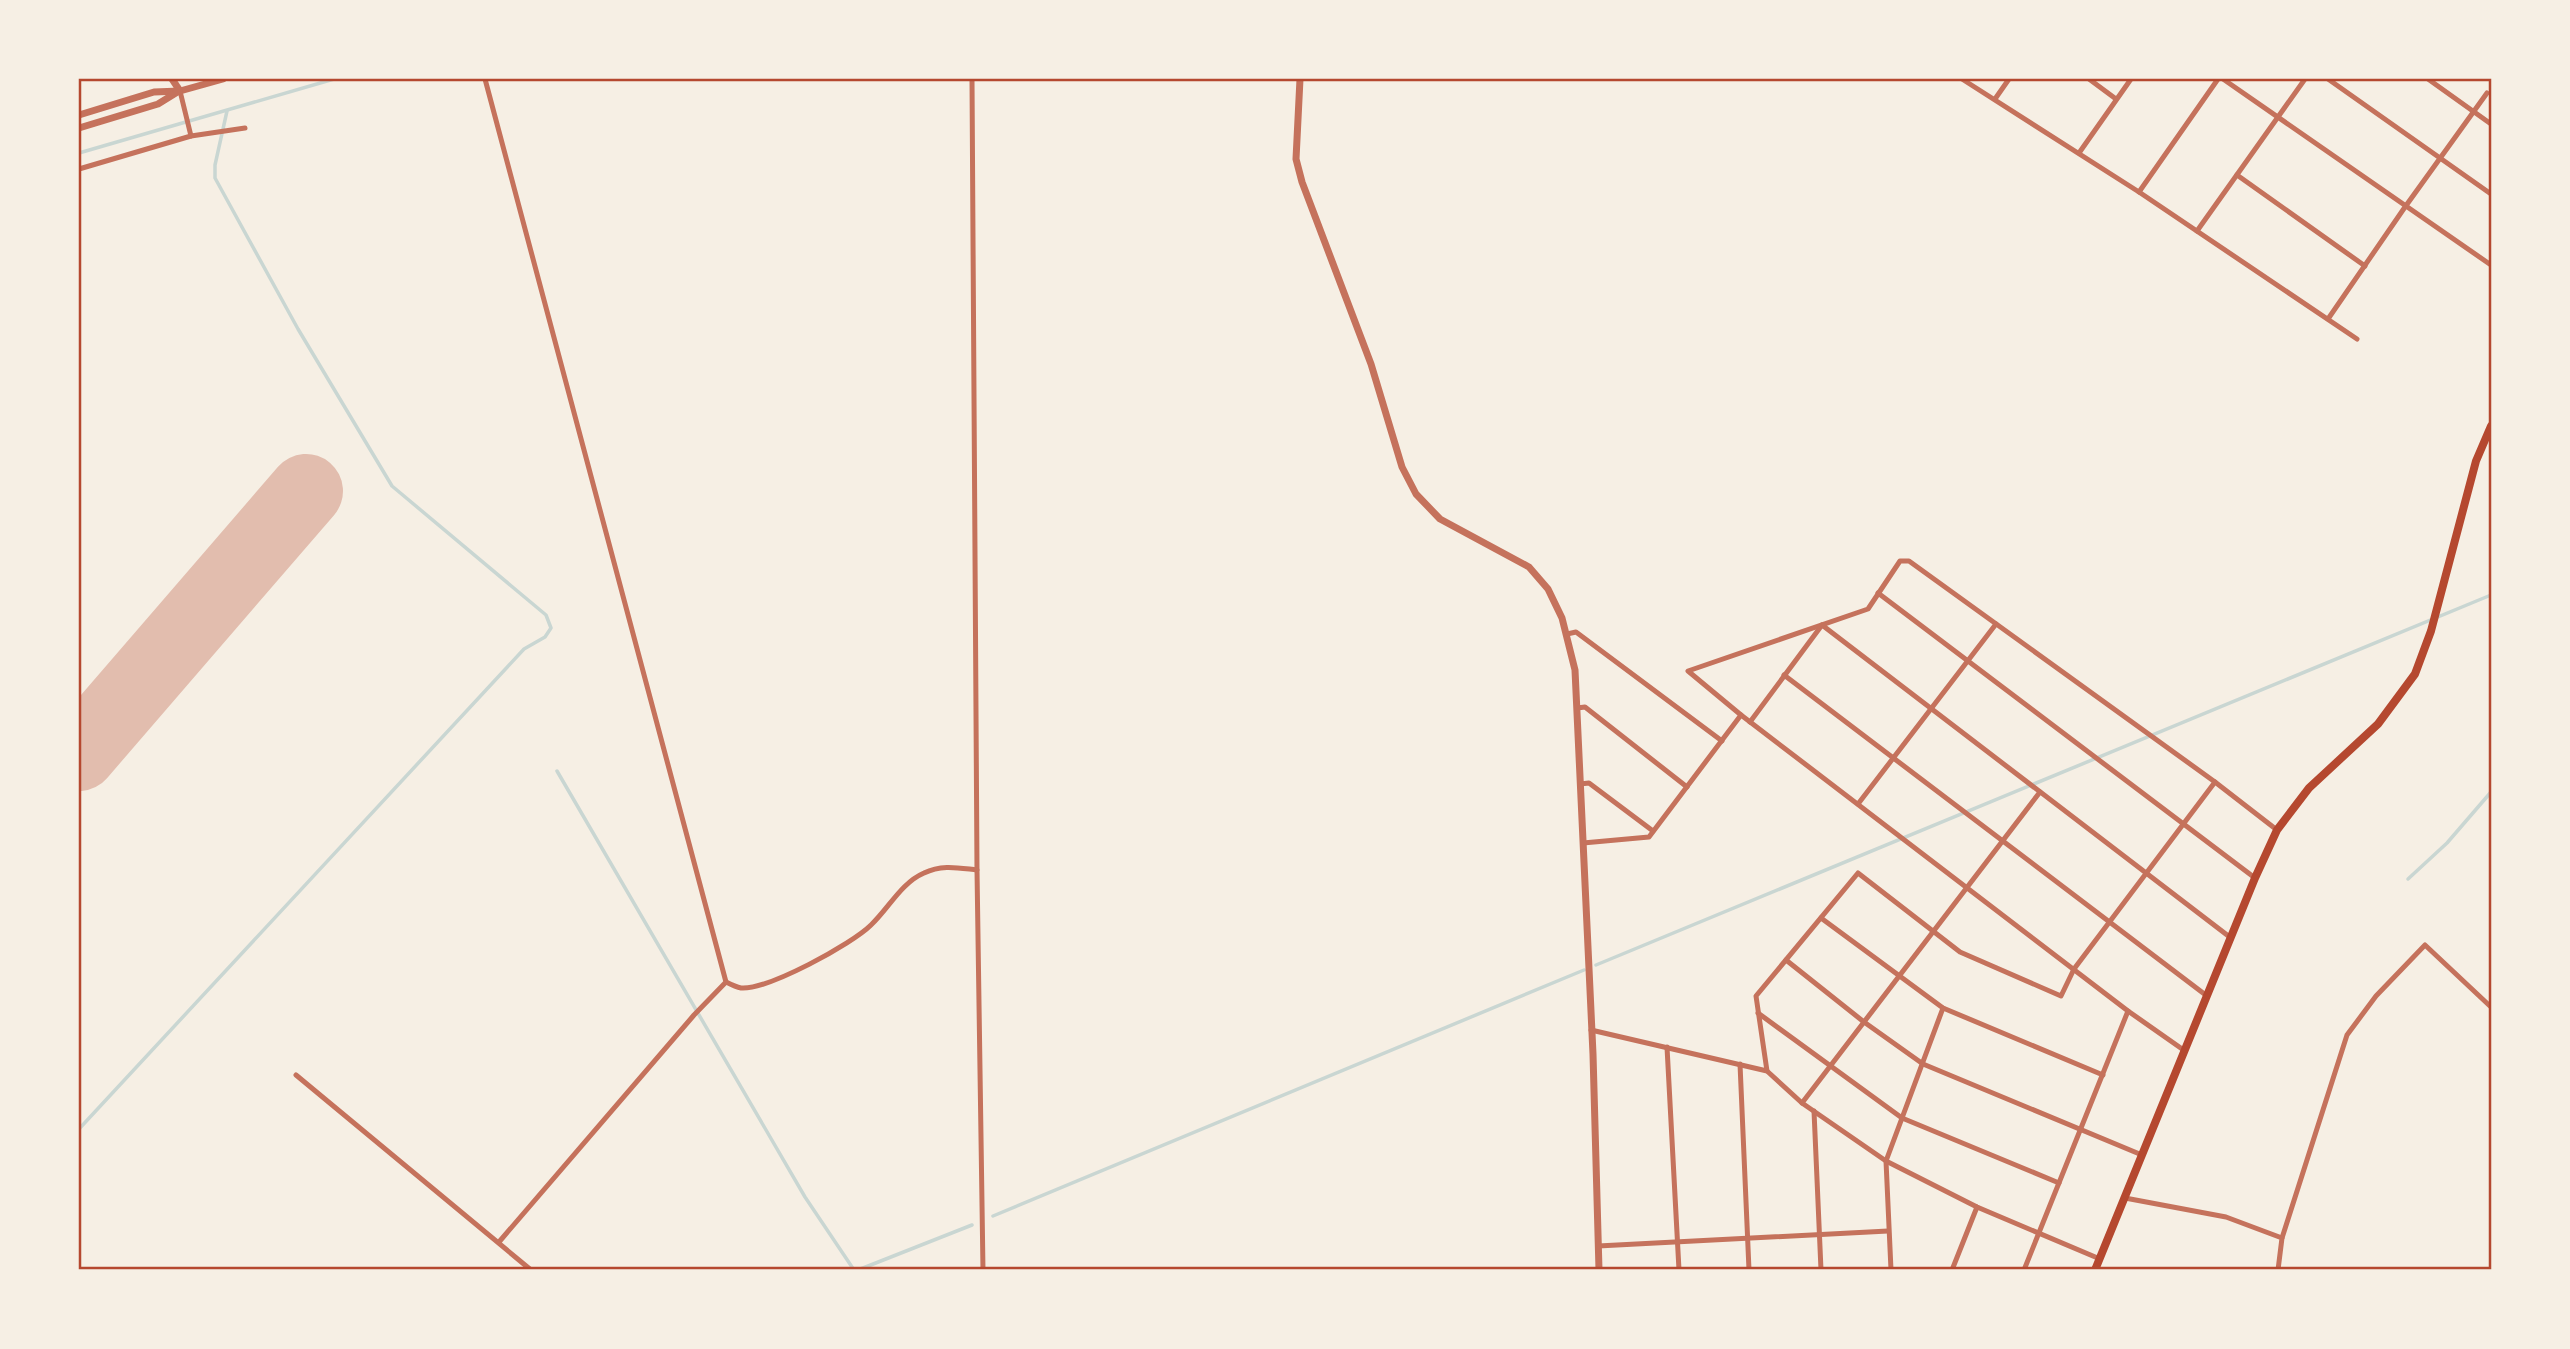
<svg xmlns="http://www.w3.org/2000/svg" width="2570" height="1349" font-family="Figtree,sans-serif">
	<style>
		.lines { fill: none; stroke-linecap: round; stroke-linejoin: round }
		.stream { stroke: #c9d6d2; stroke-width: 3.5 }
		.runway { stroke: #e2bdae; stroke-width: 74 }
		.minor { stroke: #c5725c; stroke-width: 5 }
		.tertiary { stroke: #c5725c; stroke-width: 7 }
		.secondary { stroke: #b5482f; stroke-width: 8 }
		.neatline { fill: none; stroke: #b5482f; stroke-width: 2.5 }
	</style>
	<rect width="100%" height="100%" fill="#f6efe4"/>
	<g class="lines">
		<g class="stream">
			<polyline points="79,153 334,79"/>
			<polyline points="557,771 805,1197 854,1270"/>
			<polyline points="2408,879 2447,843 2491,792"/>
			<polyline points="1596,965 2491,595"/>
			<polyline points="79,1129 524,649 545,637 551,628 546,615 392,486 298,329 215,178 215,165 227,111"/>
			<polyline points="993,1216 1584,970"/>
			<polyline points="858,1270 972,1225"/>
		</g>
		<polyline class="runway" points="79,754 306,491"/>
		<g class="minor">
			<polyline points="485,79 726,982 694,1015 499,1242"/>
			<polyline points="972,79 977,870 983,1270"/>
			<polyline points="1962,79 2139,192 2357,339"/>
			<polyline points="2089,79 2116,99"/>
			<polyline points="2223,79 2491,265"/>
			<polyline points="2328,79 2491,194"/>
			<polyline points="2428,79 2491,124"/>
			<polyline points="1995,99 2009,79"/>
			<polyline points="191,136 245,128"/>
			<polyline points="2079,153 2131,79"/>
			<polyline points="79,169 191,136 180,91"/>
			<polyline points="2237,175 2365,266"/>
			<polyline points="2139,192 2218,79"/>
			<polyline points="2197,231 2305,79"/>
			<polyline points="2328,319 2405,207 2487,93"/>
			<polyline points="1878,593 2255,878"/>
			<polyline points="1567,634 1576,632 1722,741"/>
			<polyline points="1784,675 2207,996"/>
			<polyline points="1577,708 1585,707 1687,787"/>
			<polyline points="1741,715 2128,1011 2185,1051"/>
			<polyline points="1750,722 1822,625 2231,938"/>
			<polyline points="1580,784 1589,783 1653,831"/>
			<polyline points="1858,804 1996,624"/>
			<polyline points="1583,843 1649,837 1741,715 1688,671 1868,609 1900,561 1909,561 2215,782 2277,830"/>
			<polyline points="1821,918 1943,1008 2103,1075"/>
			<polyline points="1786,960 1864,1022 1923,1064 2142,1155"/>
			<path d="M 726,982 C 730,984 736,987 741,988 C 768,990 852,944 871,925 C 889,908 901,883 924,873 C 942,864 959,868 977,870"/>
			<polyline points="1758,1013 1902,1118 2059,1183"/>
			<polyline points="1591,1030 1767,1071 1802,1103 1886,1161 1977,1207 2100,1259"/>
			<polyline points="1667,1047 1679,1270"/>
			<polyline points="1740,1064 1749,1270"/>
			<polyline points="1767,1071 1756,996 1858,873 1960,952 2061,996 2074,969 2215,782"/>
			<polyline points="296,1075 531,1270"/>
			<polyline points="1802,1103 2040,792"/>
			<polyline points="1814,1111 1821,1270"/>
			<polyline points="2125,1198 2226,1217 2282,1238 2278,1270"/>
			<polyline points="2282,1238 2347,1035 2376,996 2425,945 2491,1007"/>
			<polyline points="1598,1246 1888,1231"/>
			<polyline points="1891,1270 1886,1161 1943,1008"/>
			<polyline points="1952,1270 1977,1207"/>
			<polyline points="2024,1270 2128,1011"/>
		</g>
		<g class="tertiary">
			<polyline points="172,79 180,91"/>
			<polyline points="1300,79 1296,159 1302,182 1371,364 1402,467 1416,494 1440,519 1529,567 1548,589 1562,618 1575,670 1593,1054 1599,1270"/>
			<polyline points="79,115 154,92 180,91 223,79"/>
			<polyline points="79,128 158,104 179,91"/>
		</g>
		<polyline class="secondary" points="2095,1270 2255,878 2277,830 2309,788 2378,724 2415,674 2431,631 2476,461 2491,426"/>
	</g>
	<rect width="2570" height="1349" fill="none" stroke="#f6efe4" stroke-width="161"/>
	<rect x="80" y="80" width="2410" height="1188" class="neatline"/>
</svg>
